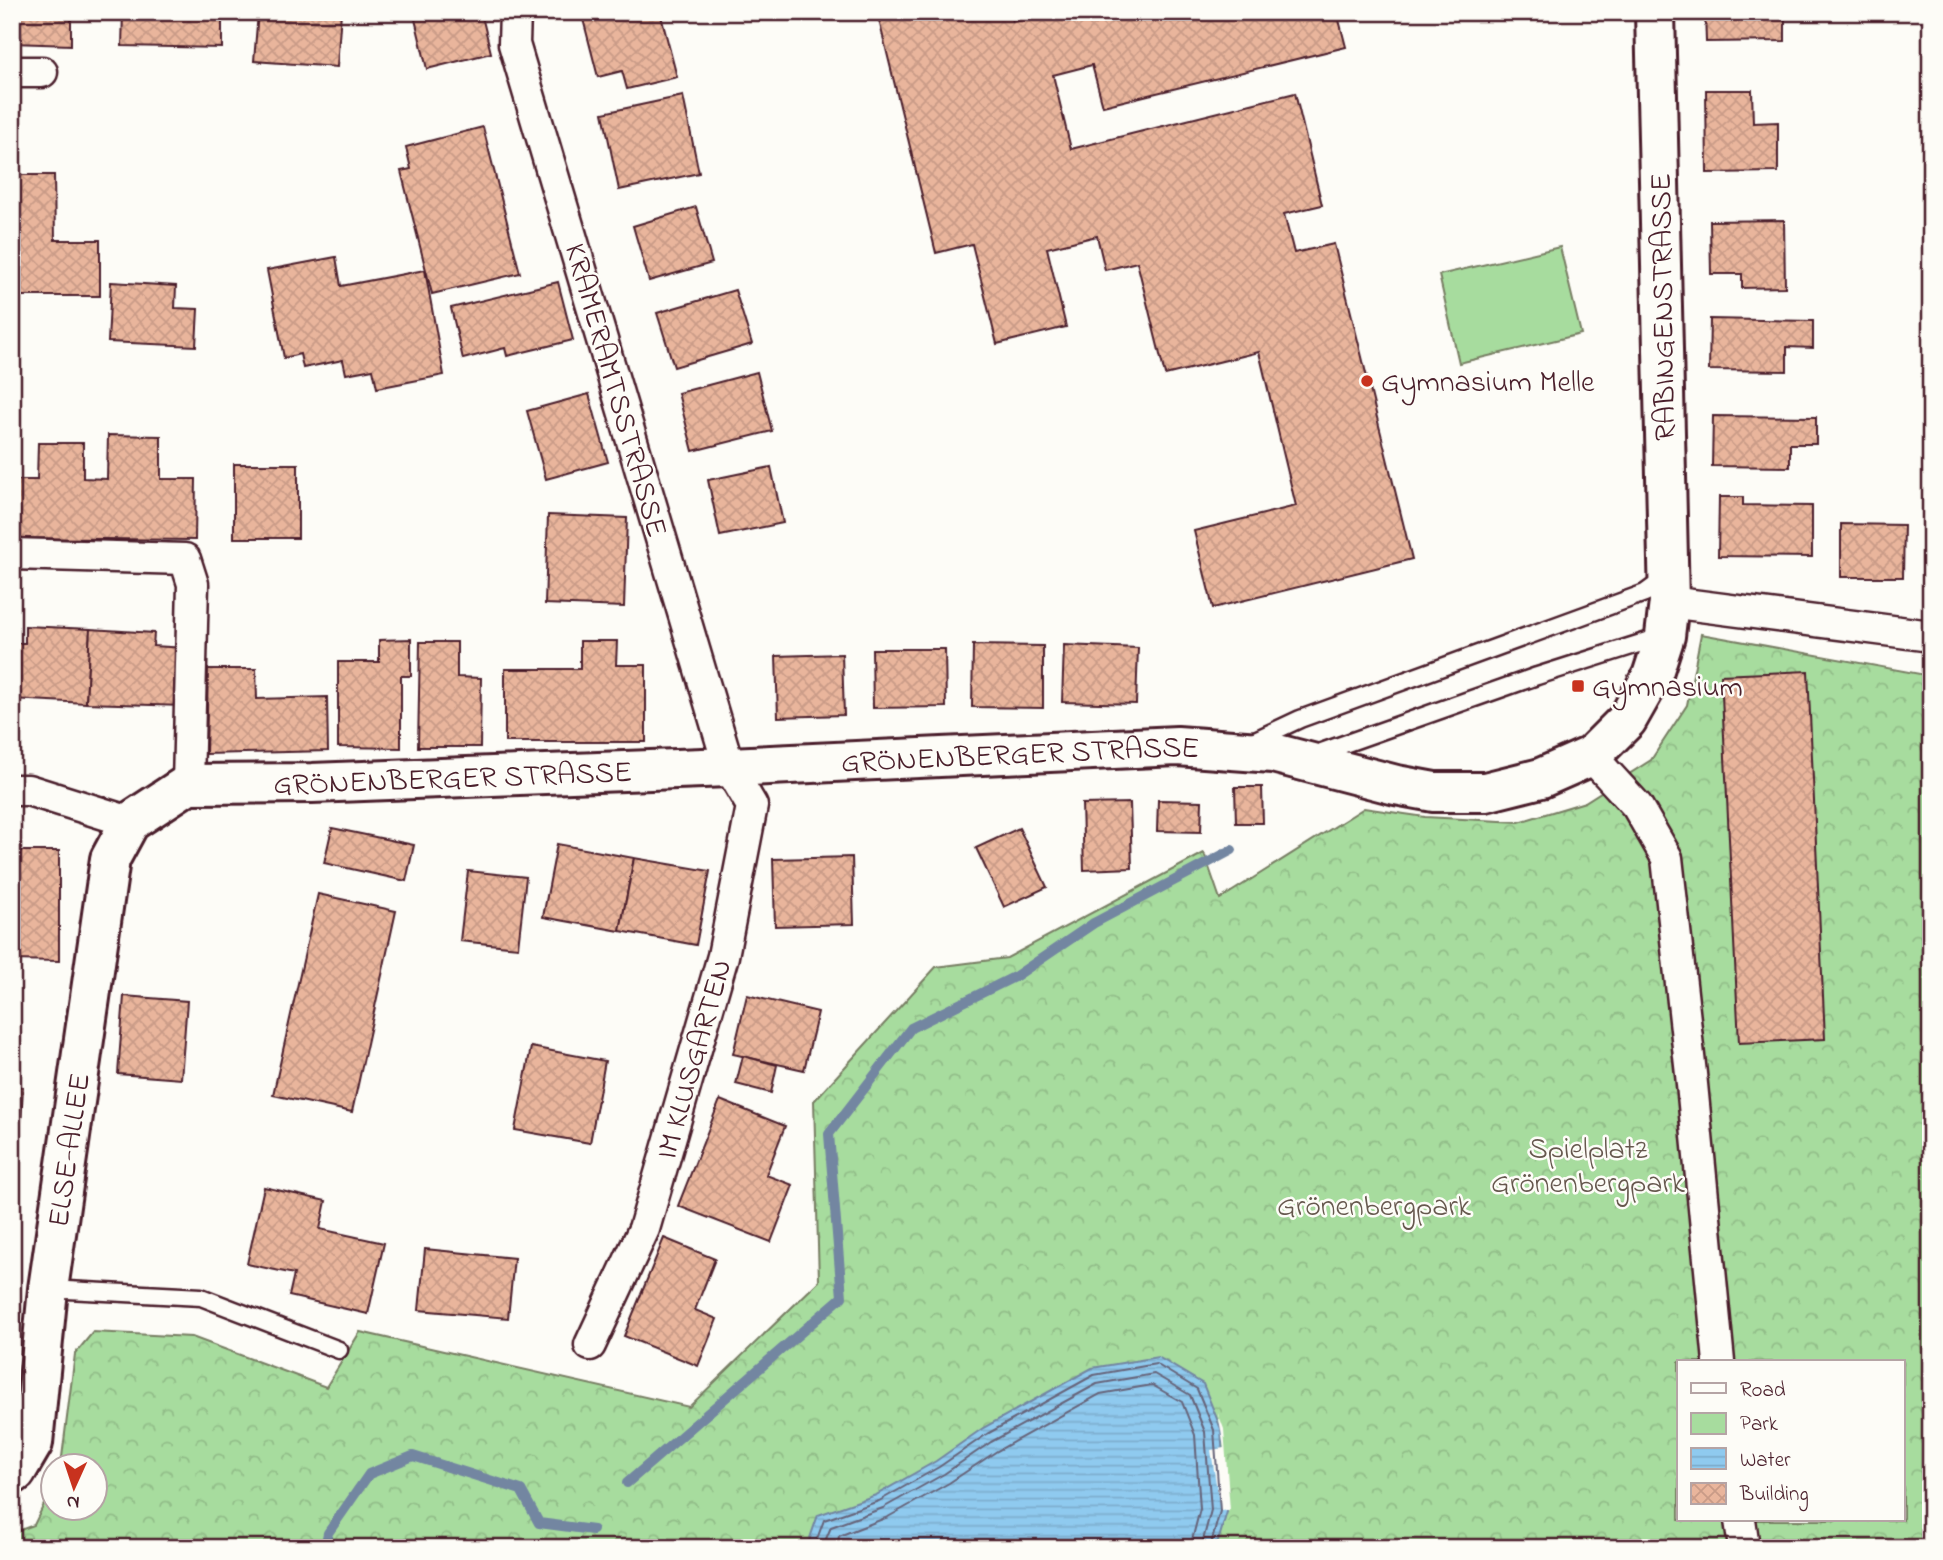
<svg xmlns="http://www.w3.org/2000/svg" width="1943" height="1560" font-family="'Indie Flower',sans-serif">
	<style>
		.green { fill: #a7dc9e; stroke: #787e64; stroke-width: 2 }
		.forest { fill: url(#forest-crowns); stroke: #787e64; stroke-width: 2; fill-rule: evenodd }
		.water { fill: url(#water-rules); stroke: #7386a1; stroke-width: 2 }
		.pier { fill: #fdfcf7 }
		.lines { fill: none; stroke-linecap: round; stroke-linejoin: round }
		.shore { stroke: #666379; stroke-width: 2 }
		.stream { stroke: #7386a1; stroke-width: 10 }
		.building { fill: url(#building-cross-hatch); stroke: #4a1f2b; stroke-width: 2 }
		.lane-casing { stroke: #4a1f2b; stroke-width: 21 }
		.street-casing { stroke: #4a1f2b; stroke-width: 35 }
		.secondary-casing { stroke: #4a1f2b; stroke-width: 44 }
		.lane { stroke: #fdfcf7; stroke-width: 16 }
		.street { stroke: #fdfcf7; stroke-width: 30 }
		.secondary { stroke: #fdfcf7; stroke-width: 38 }
		.poi-dot { fill: #c8321e; stroke: #fdfcf7; stroke-width: 2.5 }
		.labels { text-anchor: middle; stroke-width: 5; stroke-linejoin: round; paint-order: stroke }
		.street-label { font-size: 30px; fill: #4a1f2b; stroke: #fdfcf7 }
		.poi-label { font-size: 30px; fill: #4a1f2b; stroke: #fdfcf7; text-anchor: start }
		.park-label { font-size: 30px; fill: #66584e; stroke: #fdfcf7 }
	</style>
	<defs>
		<pattern id="forest-crowns" width="20" height="18" patternUnits="userSpaceOnUse" patternTransform="scale(1.75)"><rect width="20" height="18" fill="#a7dc9e"/><path d="M2 6a3 3 0 1 1 6 0M12 15a3 3 0 1 1 6 0" fill="none" stroke="#91bc88"/></pattern>
		<pattern id="water-rules" width="6" height="5" patternUnits="userSpaceOnUse" patternTransform="scale(1.75)"><rect width="6" height="5" fill="#8fcaef"/><path d="M0 2.5h6" fill="none" stroke="#7dadcd"/></pattern>
		<pattern id="building-cross-hatch" width="8" height="8" patternUnits="userSpaceOnUse" patternTransform="scale(1.75)"><rect width="8" height="8" fill="#e9b59c"/><path d="M0 0l8 8M0 8l8-8" fill="none" stroke="#c99b87"/></pattern>
	</defs>
	<rect width="100%" height="100%" fill="#fdfcf7"/>
	<filter id="ink" filterUnits="userSpaceOnUse"><feTurbulence type="fractalNoise" baseFrequency=".0143" numOctaves="2"/><feDisplacementMap in="SourceGraphic" scale="14" xChannelSelector="R" yChannelSelector="G"/><feConvolveMatrix kernelMatrix="1 2 1 2 8 2 1 2 1" color-interpolation-filters="sRGB"/></filter>
	<g filter="url(#ink)">
		<polygon class="green" points="1560,247 1581,334 1459,363 1439,275"/>
		<path class="forest" d="M 1701,634 L 1931,676 L 1931,1548 L 12,1548 L 12,1533 L 34,1525 L 52,1488 L 52,1508 L 94,1508 L 94,1466 L 61,1465 L 75,1354 L 93,1332 L 192,1337 L 326,1387 L 360,1332 L 689,1407 L 819,1281 L 814,1101 L 936,967 L 1007,958 L 1204,853 L 1220,899 L 1364,808 L 1425,817 L 1519,822 L 1585,802 L 1651,760 L 1687,705 ZM 1679,1362 L 1903,1362 L 1903,1520 L 1679,1520 Z"/>
		<polygon class="water" points="1158,1357 1203,1384 1221,1429 1227,1512 1216,1548 812,1548 809,1541 818,1515 876,1495 936,1461 983,1428 1092,1368"/>
		<polygon class="pier" points="1218,1413 1224,1429 1230,1510 1220,1511 1211,1450 1224,1448"/>
		<g class="lines">
			<g class="shore">
				<polyline points="818,1548 817,1539 824,1520 879,1501 939,1467 987,1434 1094,1375 1156,1364 1197,1389 1214,1430 1220,1511 1210,1548"/>
				<polyline points="827,1548 826,1539 831,1527 883,1508 944,1474 991,1442 1097,1384 1154,1374 1190,1395 1205,1432 1211,1510 1201,1548"/>
				<polyline points="837,1548 839,1536 888,1517 949,1483 997,1451 1100,1394 1152,1385 1182,1402 1195,1435 1200,1509 1190,1548"/>
			</g>
			<g class="stream">
				<polyline points="627,1483 842,1297 829,1134 911,1028 1016,976 1094,923 1232,850"/>
				<polyline points="325,1548 328,1533 369,1474 413,1456 521,1490 539,1523 593,1530"/>
			</g>
		</g>
		<g class="building">
			<polygon points="12,12 71,12 71,45 12,43"/>
			<polygon points="123,12 222,12 222,48 122,46"/>
			<polygon points="258,12 341,12 337,67 254,61"/>
			<polygon points="428,12 481,12 491,53 427,69 414,15"/>
			<polygon points="593,12 660,12 677,77 627,89 622,71 598,77 583,19 594,16"/>
			<polygon points="877,12 1011,12 1013,22 1052,12 1337,12 1346,47 1103,106 1092,65 1053,75 1071,149 1295,93 1322,205 1284,214 1294,253 1334,244 1412,559 1213,608 1194,531 1296,506 1259,352 1165,375 1137,262 1105,270 1097,236 1047,248 1066,327 997,344 972,244 936,253"/>
			<polygon points="1705,12 1785,12 1785,41 1706,42"/>
			<polygon points="1706,90 1752,90 1753,123 1778,122 1778,172 1707,173"/>
			<polygon points="683,96 699,173 619,190 603,113"/>
			<polygon points="483,127 520,273 432,294 401,171 411,169 406,147"/>
			<polygon points="12,175 54,175 55,240 100,240 100,296 20,296 20,249 12,249"/>
			<polygon points="696,207 712,263 649,281 633,226"/>
			<polygon points="1784,220 1785,287 1742,288 1742,274 1711,274 1710,221"/>
			<polygon points="336,257 341,286 425,270 444,375 377,388 373,369 346,374 343,360 303,368 300,354 284,358 267,270"/>
			<polygon points="111,282 176,286 175,308 198,309 196,346 108,342"/>
			<polygon points="558,282 573,340 507,356 505,348 463,359 451,308"/>
			<polygon points="735,290 752,344 674,367 657,313"/>
			<polygon points="1710,319 1813,321 1813,348 1787,347 1787,371 1709,370"/>
			<polygon points="757,372 772,431 693,451 678,393"/>
			<polygon points="589,394 608,462 546,479 527,411"/>
			<polygon points="1713,416 1816,417 1816,444 1790,444 1790,467 1712,466"/>
			<polygon points="108,435 161,436 161,479 196,479 195,540 12,538 12,480 37,480 38,443 83,443 83,478 107,479"/>
			<rect x="234" y="464" width="64" height="74"/>
			<polygon points="771,467 783,523 720,536 708,480"/>
			<polygon points="1719,497 1743,497 1743,505 1812,506 1812,557 1718,556"/>
			<polygon points="548,515 627,518 624,607 545,604"/>
			<polygon points="1841,524 1904,525 1903,577 1841,577"/>
			<polygon points="25,626 90,629 86,703 12,699 12,643 25,643"/>
			<polygon points="90,629 154,633 153,646 186,648 184,706 86,703"/>
			<polygon points="411,639 411,676 401,676 401,748 338,747 338,662 379,662 379,640"/>
			<polygon points="580,641 617,641 616,665 646,665 646,742 505,742 505,669 580,669"/>
			<polygon points="420,642 457,642 457,677 481,678 480,747 418,747"/>
			<polygon points="973,645 1043,646 1043,708 972,707"/>
			<polygon points="1064,645 1138,648 1136,704 1062,702"/>
			<polygon points="872,649 945,649 946,707 873,708"/>
			<polygon points="842,654 844,715 778,717 776,656"/>
			<polygon points="208,669 256,669 257,699 327,697 328,751 206,754"/>
			<polygon points="1808,671 1825,1039 1739,1043 1721,675"/>
			<polygon points="1235,787 1262,787 1263,823 1236,823"/>
			<polygon points="1158,800 1202,801 1201,832 1157,831"/>
			<polygon points="1130,803 1132,868 1084,870 1082,804"/>
			<polygon points="332,828 414,845 406,881 324,863"/>
			<polygon points="1019,828 1047,887 1004,907 976,848"/>
			<polygon points="557,844 634,858 620,931 543,917"/>
			<polygon points="12,851 59,851 59,961 12,960"/>
			<polygon points="852,857 854,924 775,926 773,859"/>
			<polygon points="634,858 710,871 696,945 620,931"/>
			<polygon points="468,871 526,877 518,947 460,941"/>
			<polygon points="318,894 396,911 352,1112 273,1095"/>
			<polygon points="747,995 818,1012 804,1070 733,1054"/>
			<polygon points="124,996 187,1001 181,1079 118,1074"/>
			<polygon points="531,1047 605,1061 590,1143 515,1130"/>
			<polygon points="743,1056 777,1065 771,1093 736,1084"/>
			<polygon points="12,1086 23,1087 21,1124 12,1123"/>
			<polygon points="720,1100 785,1126 766,1175 793,1185 771,1242 678,1206"/>
			<polygon points="264,1187 326,1201 320,1229 384,1243 368,1314 289,1296 294,1274 247,1264"/>
			<polygon points="664,1238 715,1259 695,1310 717,1319 698,1366 624,1336"/>
			<polygon points="425,1249 514,1258 508,1318 419,1310"/>
		</g>
		<g class="lines">
			<g class="lane-casing">
				<g id="lane">
					<polyline points="1253,741 1300,719 1645,593 1667,577"/>
					<polyline points="1313,755 1537,676 1663,636"/>
					<polyline points="48,1289 201,1297 339,1350"/>
				</g>
			</g>
			<g class="street-casing">
				<g id="street">
					<polyline points="515,12 514,44 729,767 752,806 723,956 644,1229 590,1345"/>
					<polyline points="12,72 42,72"/>
					<polyline points="12,554 185,559 193,584 188,784"/>
					<polyline points="1669,602 1931,636"/>
					<polyline points="1591,756 1637,806 1667,858 1691,1074 1719,1362"/>
					<polyline points="12,790 28,790 130,822"/>
					<polyline points="1740,1520 1744,1548"/>
				</g>
			</g>
			<g class="secondary-casing">
				<g id="secondary">
					<path id="s1" d="M 12,1475 L 16,1472 L 33,1443 L 48,1289 L 110,859 L 130,822 L 188,784 L 312,783 L 729,767 L 1177,746 L 1273,753 L 1396,785 L 1434,792 L 1485,792 L 1541,778 L 1591,756 L 1627,720 L 1652,676 L 1665,636 L 1669,602 L 1655,12"/>
				</g>
			</g>
			<use href="#lane" class="lane"/>
			<use href="#street" class="street"/>
			<use href="#secondary" class="secondary"/>
		</g>
	</g>
	<g class="poi-dot">
		<circle cx="1367" cy="381" r="7"/>
		<rect x="1571" y="679" width="14" height="14" rx="3.5"/>
	</g>
	<g class="labels">
		<g class="street-label">
			<text transform="translate(1662 307) rotate(-91)" y="10">RABINGENSTRASSE</text>
			<text transform="translate(617 390) rotate(74)" y="10">KRAMERAMTSSTRASSE</text>
			<text dy="10" stroke="none"><textPath href="#s1" startOffset="1572">GRÖNENBERGER STRASSE</textPath></text>
			<text dy="10" stroke="none"><textPath href="#s1" startOffset="1004">GRÖNENBERGER STRASSE</textPath></text>
			<text transform="translate(693 1059) rotate(-74)" y="10">IM KLUSGARTEN</text>
			<text dy="10" stroke="none"><textPath href="#s1" startOffset="334">ELSE-ALLEE</textPath></text>
		</g>
		<g class="poi-label">
			<text x="1381" y="391">Gymnasium Melle</text>
			<text x="1592" y="696">Gymnasium</text>
		</g>
		<g class="park-label">
			<text x="1588" y="1158">Spielplatz<tspan x="1588" dy="34">Grönenbergpark</tspan></text>
			<text x="1374" y="1215">Grönenbergpark</text>
		</g>
	</g>
	<rect width="1943" height="1560" fill="none" stroke="#fdfcf7" stroke-width="42"/>
	<rect x="21" y="21" width="1901" height="1518" fill="none" stroke="#4a1f2b" stroke-width="2.5" filter="url(#ink)"/>
	<rect x="1677" y="1360" width="228" height="161" fill="#fdfcf7" stroke="#b5a4a5" stroke-width="2"/>
	<rect x="1691" y="1383" width="35" height="10" fill="#fdfcf7" stroke="#b5a4a5" stroke-width="2"/>
	<text x="1740" y="1396" font-size="21" fill="#4a1f2b">Road</text>
	<rect x="1691" y="1413" width="35" height="21" fill="#a7dc9e" stroke="#b5a4a5" stroke-width="2"/>
	<text x="1740" y="1430" font-size="21" fill="#4a1f2b">Park</text>
	<rect x="1691" y="1448" width="35" height="21" fill="url(#water-rules)" stroke="#b5a4a5" stroke-width="2"/>
	<text x="1740" y="1466" font-size="21" fill="#4a1f2b">Water</text>
	<rect x="1691" y="1483" width="35" height="21" fill="url(#building-cross-hatch)" stroke="#b5a4a5" stroke-width="2"/>
	<text x="1740" y="1500" font-size="21" fill="#4a1f2b">Building</text>
	<g transform="translate(74 1487) rotate(183)"><circle r="33" fill="#fdfcf7" stroke="#b5a4a5" stroke-width="2"/>
	<path d="M0-5L12 26L0 18L-12 26Z" fill="#c8321e"/>
	<text y="-10" font-size="19" font-weight="bold" text-anchor="middle" fill="#4a1f2b">N</text>
	</g>
</svg>
